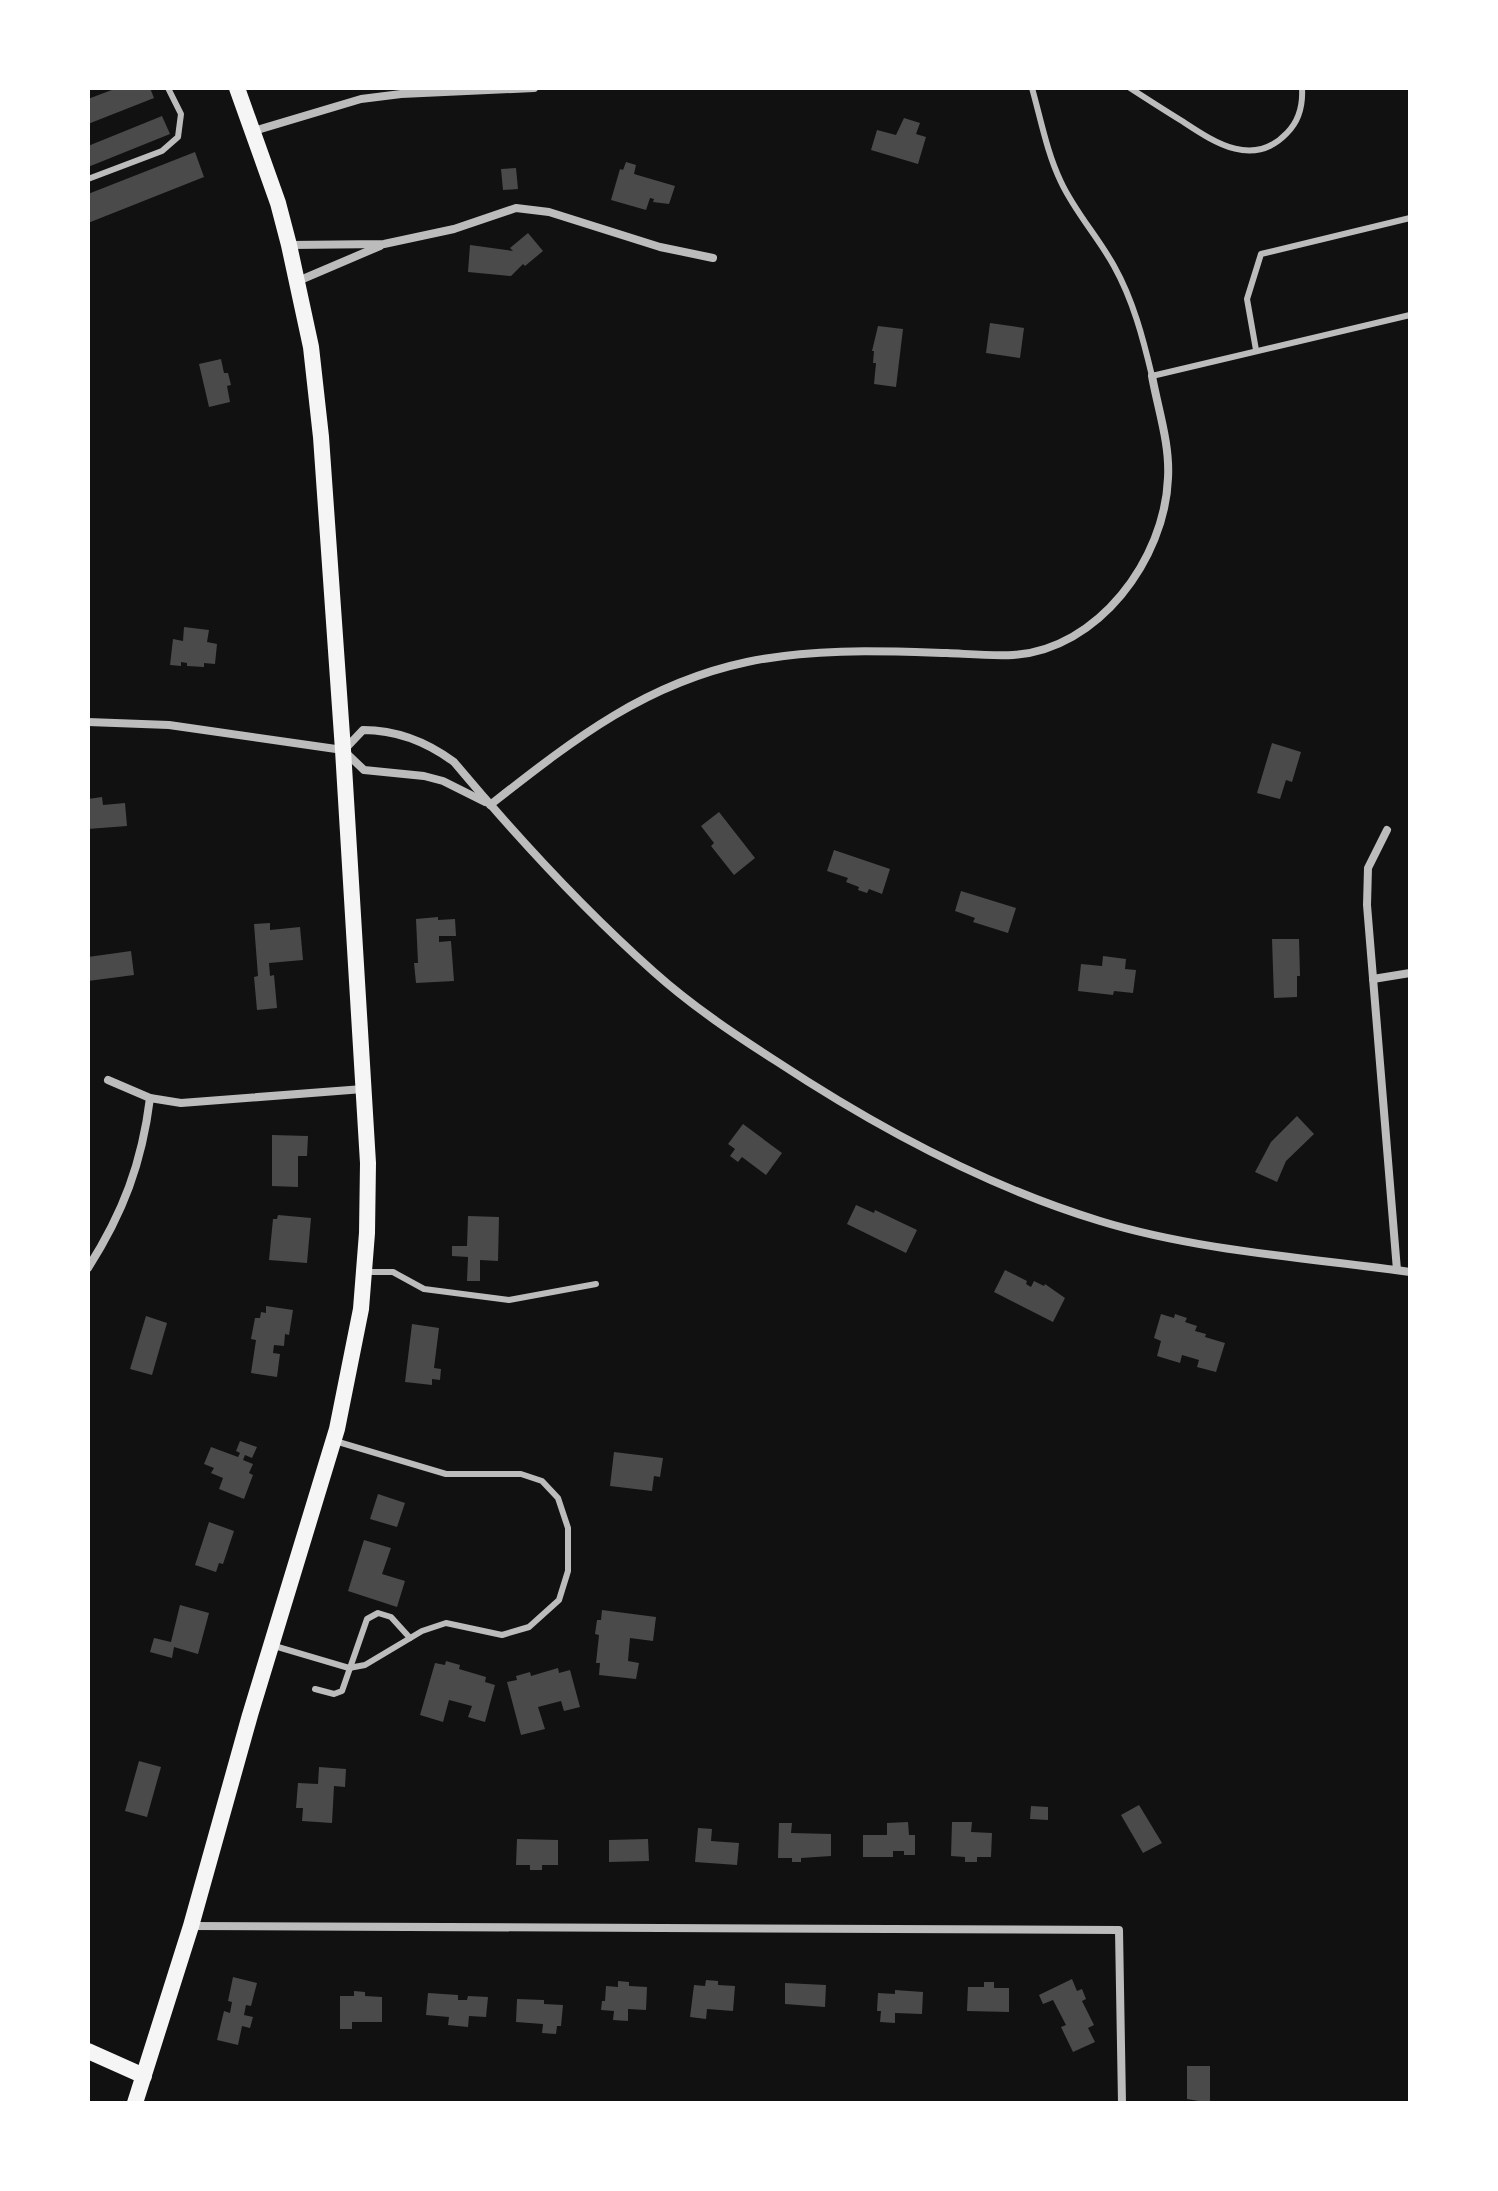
<svg xmlns="http://www.w3.org/2000/svg" width="1498" height="2191" font-family="'DM Sans',sans-serif">
	<style>
		.building { fill: #4a4a4a }
		.lines { fill: none; stroke-linecap: round; stroke-linejoin: round }
		.service { stroke: #bcbcbc; stroke-width: 6 }
		.minor { stroke: #bcbcbc; stroke-width: 8 }
		.secondary { stroke: #f5f5f5; stroke-width: 16 }
	</style>
	<rect width="100%" height="100%" fill="#111"/>
	<g class="building">
		<polygon points="117,88 150,88 154,98 88,124 88,99"/>
		<polygon points="162,116 170,134 88,167 88,146"/>
		<polygon points="904,118 920,123 916,134 926,137 918,164 871,150 877,130 896,135"/>
		<polygon points="195,152 204,177 88,223 88,194"/>
		<polygon points="626,162 636,165 634,174 675,186 669,204 653,202 654,199 650,198 646,210 611,200 620,169 623,170"/>
		<polygon points="516,168 518,189 503,190 501,169"/>
		<polygon points="528,233 543,251 525,266 523,264 511,276 468,272 470,245 513,251 510,248"/>
		<polygon points="990,323 1024,328 1020,358 986,353"/>
		<polygon points="878,326 903,329 896,387 874,384 876,363 873,363 874,351 872,351"/>
		<polygon points="221,359 224,373 228,373 231,385 227,386 230,402 209,407 199,364"/>
		<polygon points="184,627 209,630 207,642 217,644 215,664 204,663 204,667 187,666 187,663 181,662 181,666 170,665 173,639 183,641"/>
		<polygon points="1272,743 1301,752 1292,782 1286,780 1280,799 1257,793"/>
		<polygon points="102,797 103,805 125,803 127,826 88,829 88,799"/>
		<polygon points="719,812 755,858 734,875 711,846 714,843 701,826"/>
		<polygon points="834,850 890,869 882,894 869,889 867,893 858,890 859,887 846,882 848,878 827,871"/>
		<polygon points="961,891 1016,908 1008,933 973,922 975,918 955,911"/>
		<polygon points="438,917 438,920 455,919 456,936 439,936 439,942 451,941 454,981 416,983 414,963 418,963 416,919"/>
		<polygon points="270,923 270,930 300,927 303,960 269,963 270,976 274,975 277,1008 257,1010 254,977 258,976 254,924"/>
		<polygon points="1272,939 1299,939 1300,976 1297,976 1297,997 1274,998"/>
		<polygon points="131,951 134,975 88,981 88,957"/>
		<polygon points="1103,956 1126,959 1125,969 1136,970 1133,993 1114,991 1113,995 1078,991 1081,964 1102,966"/>
		<polygon points="1297,1116 1314,1134 1286,1161 1277,1182 1255,1172 1271,1142"/>
		<polygon points="743,1124 782,1153 766,1175 742,1157 738,1162 730,1156 735,1149 728,1144"/>
		<polygon points="272,1135 308,1136 307,1156 298,1156 298,1187 272,1186"/>
		<polygon points="856,1205 874,1213 875,1210 917,1230 906,1253 847,1224"/>
		<polygon points="278,1215 311,1218 307,1263 269,1260 273,1219 277,1219"/>
		<polygon points="468,1216 499,1217 498,1261 480,1260 480,1281 467,1281 468,1257 452,1256 452,1246 467,1246"/>
		<polygon points="1005,1270 1027,1281 1026,1284 1031,1287 1034,1281 1044,1286 1045,1284 1065,1298 1053,1322 994,1292"/>
		<polygon points="266,1306 293,1310 289,1335 285,1334 284,1346 274,1345 273,1353 280,1354 277,1377 251,1373 256,1340 251,1339 255,1318 260,1318 261,1312 266,1313"/>
		<polygon points="1161,1314 1174,1318 1175,1314 1187,1318 1185,1322 1197,1326 1195,1331 1206,1334 1205,1337 1225,1343 1216,1372 1197,1367 1199,1360 1182,1355 1180,1363 1157,1356 1161,1341 1154,1338"/>
		<polygon points="146,1316 167,1323 152,1375 130,1369"/>
		<polygon points="412,1324 439,1328 434,1368 441,1369 440,1380 432,1379 432,1385 405,1382"/>
		<polygon points="240,1441 257,1447 252,1458 245,1455 243,1460 253,1464 249,1473 253,1475 244,1499 219,1489 223,1478 211,1473 214,1468 204,1464 211,1447 238,1457 240,1453 236,1451"/>
		<polygon points="614,1452 663,1458 660,1477 654,1476 652,1491 610,1486"/>
		<polygon points="378,1494 405,1503 397,1527 370,1519"/>
		<polygon points="209,1522 234,1531 223,1564 219,1563 216,1572 195,1565"/>
		<polygon points="364,1540 391,1548 382,1574 405,1581 397,1607 348,1591"/>
		<polygon points="180,1605 209,1613 198,1654 174,1647 172,1658 150,1652 154,1638 171,1642"/>
		<polygon points="602,1610 656,1617 653,1641 630,1638 628,1661 639,1663 636,1679 599,1675 600,1663 596,1663 599,1635 595,1634 597,1620 601,1620"/>
		<polygon points="446,1661 460,1665 459,1669 486,1677 485,1682 495,1685 485,1722 468,1717 472,1706 449,1700 443,1722 420,1715 435,1663 445,1665"/>
		<polygon points="558,1668 559,1673 570,1670 580,1707 564,1711 561,1701 538,1707 545,1729 521,1735 507,1682 517,1680 516,1676 530,1672 531,1676"/>
		<polygon points="139,1761 161,1767 147,1817 125,1811"/>
		<polygon points="319,1767 346,1769 345,1787 334,1786 332,1823 302,1821 303,1808 296,1808 298,1783 318,1784"/>
		<polygon points="1139,1805 1162,1843 1143,1853 1121,1815"/>
		<polygon points="1031,1806 1048,1807 1048,1820 1030,1819"/>
		<polygon points="908,1822 909,1835 915,1835 915,1855 904,1855 904,1851 893,1851 893,1857 863,1857 863,1835 887,1835 887,1823"/>
		<polygon points="952,1822 972,1822 971,1832 992,1833 991,1857 977,1857 977,1862 965,1862 965,1857 951,1856"/>
		<polygon points="779,1823 792,1823 791,1833 831,1834 831,1856 801,1858 801,1862 792,1862 792,1858 778,1858"/>
		<polygon points="698,1828 712,1829 711,1841 739,1843 737,1865 695,1862"/>
		<polygon points="517,1839 558,1840 558,1865 542,1865 542,1870 530,1870 530,1865 516,1865"/>
		<polygon points="648,1839 649,1861 609,1862 609,1840"/>
		<polygon points="233,1977 257,1983 251,2006 246,2005 244,2015 253,2017 250,2028 242,2026 238,2045 217,2040 224,2011 230,2013 232,2002 228,2001"/>
		<polygon points="1072,1979 1077,1991 1082,1989 1086,1999 1082,2001 1094,2025 1088,2028 1095,2042 1073,2052 1061,2027 1066,2025 1053,2000 1043,2004 1039,1995"/>
		<polygon points="706,1980 718,1981 718,1985 735,1986 733,2011 707,2009 706,2019 690,2017 694,1985 705,1986"/>
		<polygon points="618,1981 629,1982 629,1986 647,1987 646,2010 628,2009 628,2021 613,2020 614,2011 601,2010 602,2001 605,2001 606,1986 618,1987"/>
		<polygon points="984,1982 994,1982 994,1988 1009,1988 1009,2012 967,2011 968,1987 984,1987"/>
		<polygon points="785,1983 826,1985 825,2007 785,2004"/>
		<polygon points="895,1990 923,1992 922,2014 895,2013 895,2023 880,2022 881,2011 877,2011 878,1993 895,1994"/>
		<polygon points="354,1991 365,1992 365,1996 382,1997 382,2022 352,2022 352,2029 340,2029 340,1996 354,1996"/>
		<polygon points="428,1993 458,1995 458,2000 467,2000 468,1996 488,1997 486,2017 469,2016 468,2027 448,2025 449,2017 426,2015"/>
		<polygon points="517,1999 544,2000 544,2004 563,2005 561,2026 557,2026 556,2034 542,2033 543,2024 516,2022"/>
		<polygon points="1187,2066 1210,2066 1210,2103 1187,2099"/>
	</g>
	<g class="lines">
		<g class="service">
			<path d="M 1032,88 C 1041,120 1047,153 1061,182 C 1075,212 1098,237 1114,266 C 1133,300 1143,338 1152,376 L 1410,315"/>
			<path d="M 1130,88 C 1147,99 1164,110 1182,121 C 1214,142 1253,169 1287,133 C 1299,121 1303,105 1302,88"/>
			<polyline points="88,179 162,151 178,137 181,114 168,88"/>
			<polyline points="1256,350 1247,299 1261,254 1410,218"/>
			<polyline points="365,1272 393,1272 424,1289 509,1300 596,1284"/>
			<polyline points="271,1645 349,1668 365,1665 422,1631 446,1623 502,1635 529,1627 559,1600 568,1571 568,1528 558,1498 542,1481 521,1474 446,1474 335,1441"/>
			<polyline points="315,1689 334,1694 342,1691 367,1619 378,1613 391,1617 410,1638"/>
		</g>
		<g class="minor">
			<polyline points="254,131 361,99 401,94 534,88"/>
			<polyline points="290,245 384,244 454,229 516,208 549,212 660,247 713,258"/>
			<polyline points="298,281 380,246"/>
			<polyline points="88,722 169,725 343,750"/>
			<path d="M 344,750 L 363,730 C 397,730 427,742 454,762 C 516,836 582,908 654,972 C 692,1006 734,1034 776,1061 C 876,1127 985,1186 1100,1221 C 1198,1251 1309,1258 1410,1272"/>
			<polyline points="344,751 364,770 424,776 443,781 485,802"/>
			<path d="M 490,805 C 572,741 643,684 747,662 C 813,648 880,651 947,653 C 969,654 991,656 1013,655 C 1098,650 1165,559 1168,478 C 1170,444 1158,409 1152,376"/>
			<polyline points="1387,830 1368,868 1367,905 1397,1270"/>
			<polyline points="1373,979 1410,973"/>
			<polyline points="108,1080 150,1098 181,1103 363,1089"/>
			<path d="M 88,1268 C 123,1213 142,1163 150,1098"/>
			<polyline points="191,1926 1119,1930 1122,2103"/>
		</g>
		<g class="secondary">
			<polyline points="88,2051 144,2076"/>
			<polyline points="135,2103 191,1926 250,1715 337,1429 361,1309 367,1233 368,1163 343,750 321,437 311,347 289,245 278,203 237,88"/>
		</g>
	</g>
	<rect width="1498" height="2191" fill="none" stroke="#ffffff" stroke-width="180"/>
</svg>
